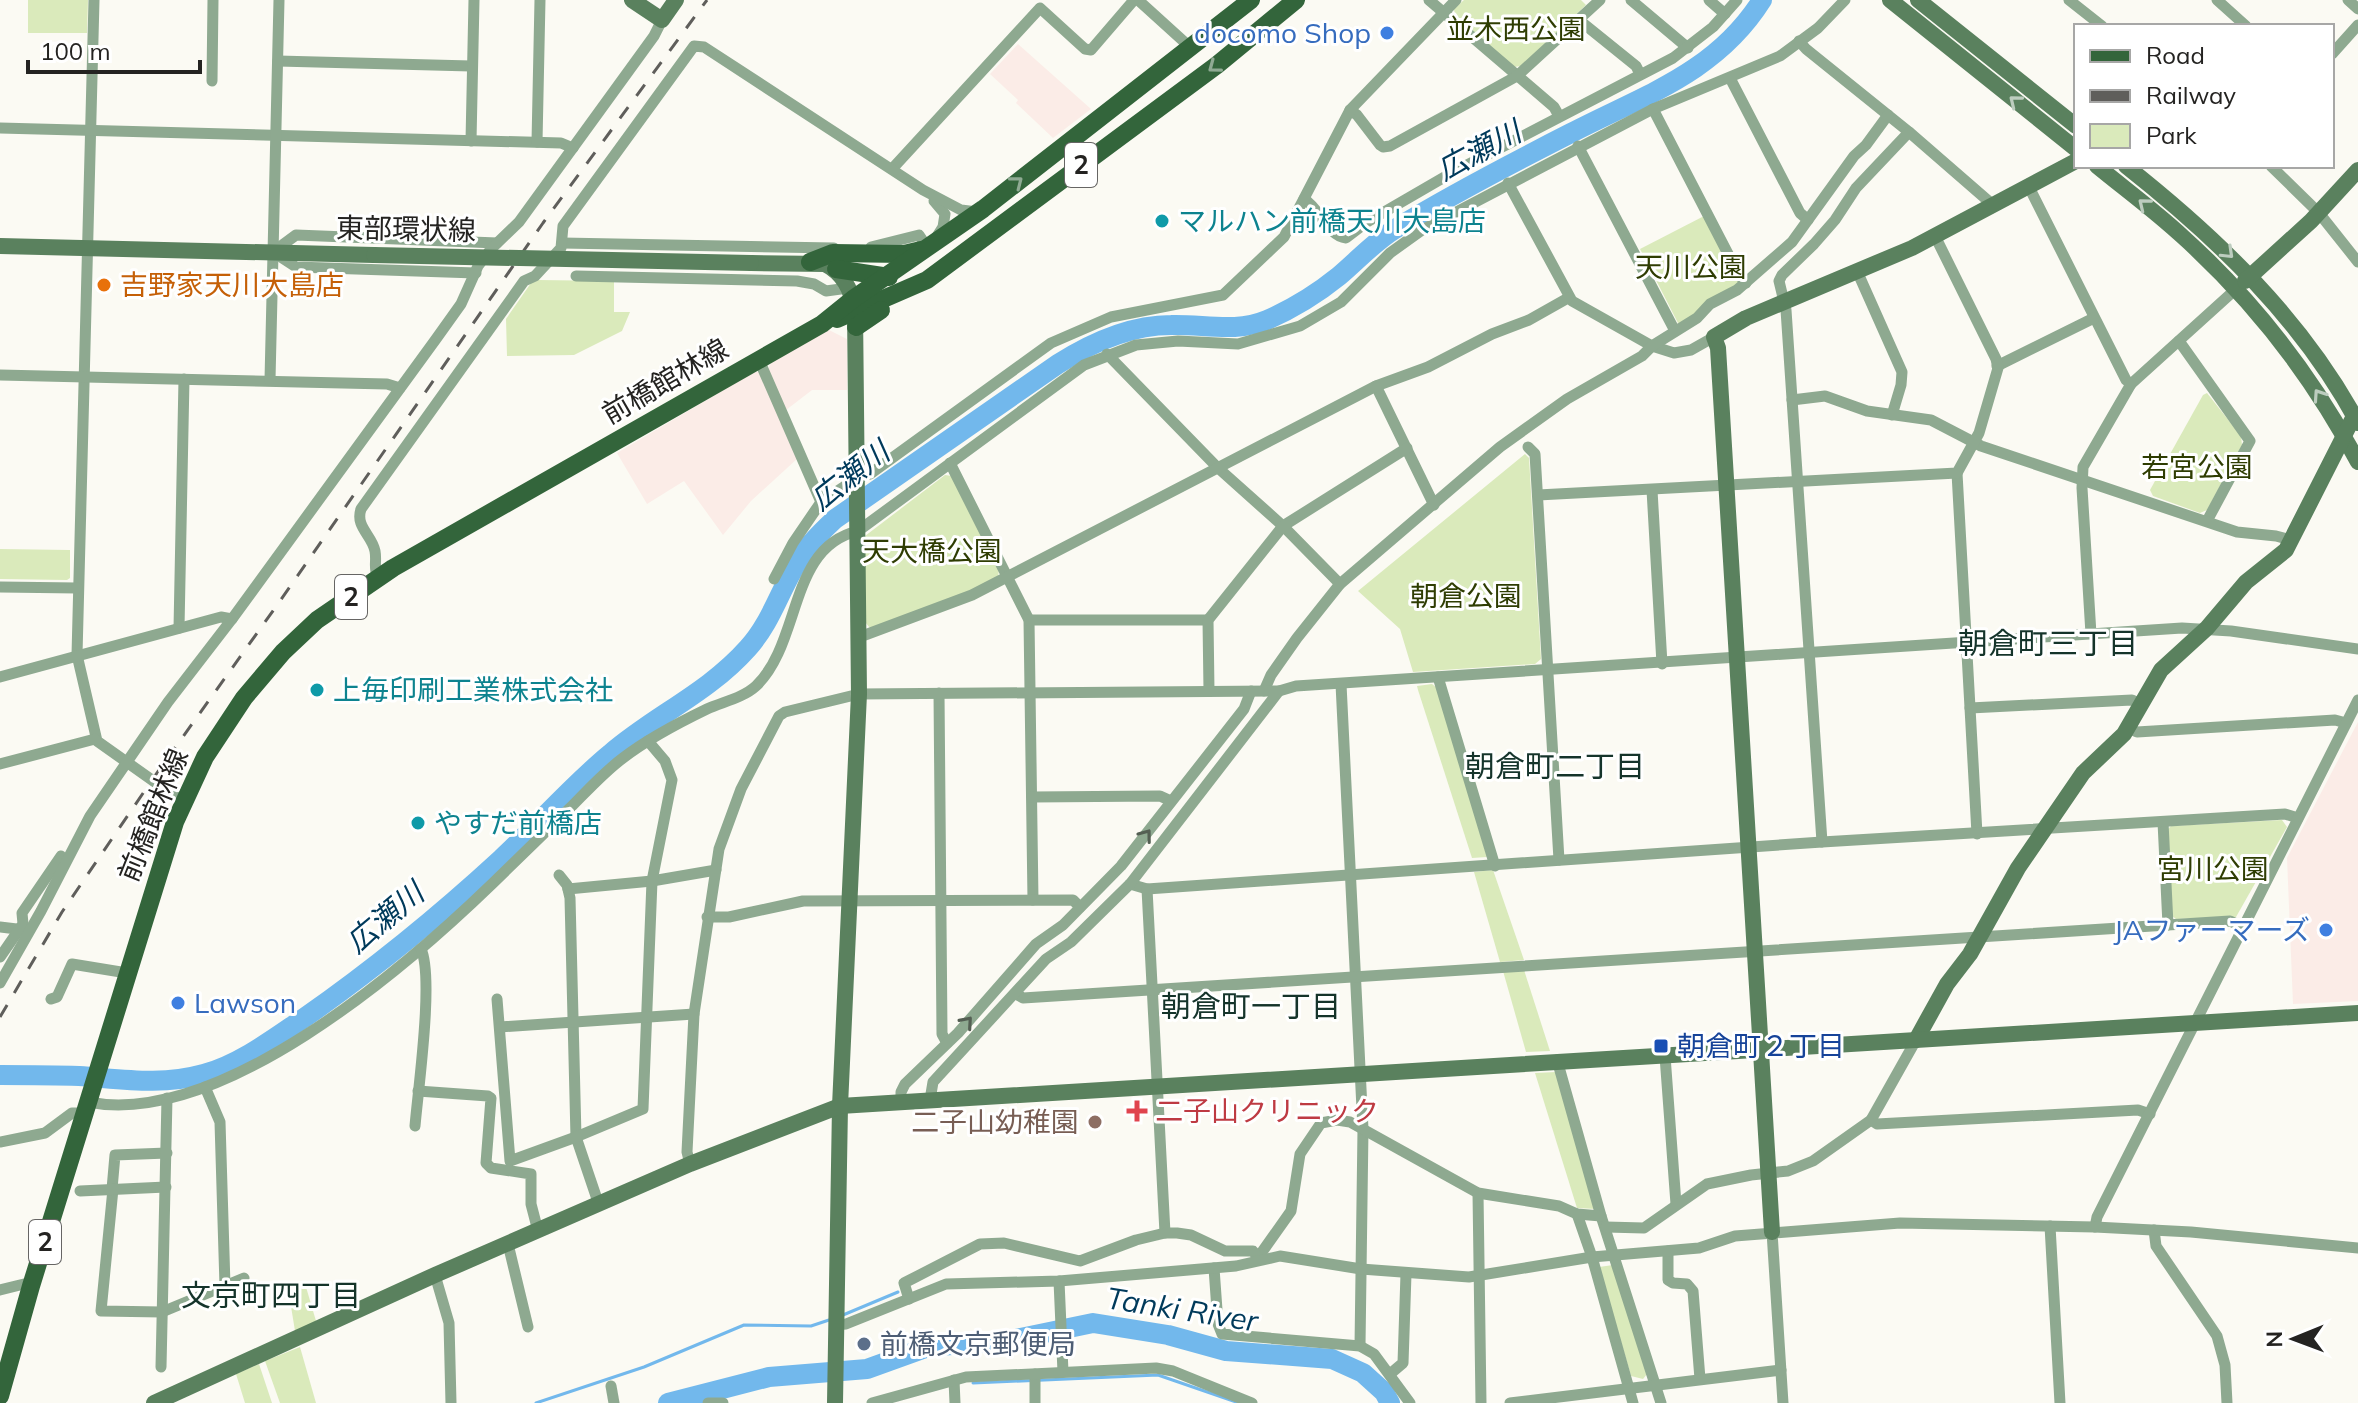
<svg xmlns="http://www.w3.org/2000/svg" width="2358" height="1403" font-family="Mulish,'Noto Sans JP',sans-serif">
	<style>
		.commercial { fill: #fbece7 }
		.green { fill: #daeabb }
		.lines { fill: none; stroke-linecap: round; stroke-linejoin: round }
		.stream { stroke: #72b8ec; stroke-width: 3 }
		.river { stroke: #72b8ec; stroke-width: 20 }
		.street { stroke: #8ea990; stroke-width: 11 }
		.secondary { stroke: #5a815e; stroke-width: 16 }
		.primary { stroke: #33653b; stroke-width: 18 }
		.rail { stroke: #5f5e5b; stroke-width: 3; stroke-dasharray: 14 14; stroke-linecap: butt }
		.secondary-bridge { stroke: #5a815e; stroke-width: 16 }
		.oneway { stroke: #8faa93 }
		.oneway2 { stroke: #bdcdbf }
		.oneway3 { stroke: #545f53 }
		.shop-dot { fill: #3f7fe0; stroke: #fff; stroke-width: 3 }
		.culture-dot { fill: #0f9aa8; stroke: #fff; stroke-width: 3 }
		.food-dot { fill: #e8710a; stroke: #fff; stroke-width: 3 }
		.transit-dot { fill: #1a4fb4; stroke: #fff; stroke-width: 3 }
		.health-dot { fill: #e0444e; stroke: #fff; stroke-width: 3 }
		.education-dot { fill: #8d6e63; stroke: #fff; stroke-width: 3 }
		.service-dot { fill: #5c6f8a; stroke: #fff; stroke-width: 3 }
		.labels { text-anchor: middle; stroke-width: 6; stroke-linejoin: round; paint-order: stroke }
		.shield { fill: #fff; stroke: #666564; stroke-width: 2 }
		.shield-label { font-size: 26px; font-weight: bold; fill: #242321 }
		.park-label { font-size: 28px; fill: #2f3d03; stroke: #fff }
		.shop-label { font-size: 28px; fill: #366cbe; stroke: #fff; text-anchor: end }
		.culture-label { font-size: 28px; fill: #0d838f; stroke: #fff; text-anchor: start }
		.street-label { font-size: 28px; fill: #242321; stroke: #fff }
		.food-label { font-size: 28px; fill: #c56008; stroke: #fff; text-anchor: start }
		.transit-label { font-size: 28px; fill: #164399; stroke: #fff; text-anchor: start }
		.health-label { font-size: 28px; fill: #be3a42; stroke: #fff; text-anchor: start }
		.education-label { font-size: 28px; fill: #785e54; stroke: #fff; text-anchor: end }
		.service-label { font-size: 28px; fill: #4e5e75; stroke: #fff; text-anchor: start }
		.water-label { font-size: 30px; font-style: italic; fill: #003a5b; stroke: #fff }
		.neighbourhood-label { font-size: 30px; fill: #15342b; stroke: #fff }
	</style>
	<rect width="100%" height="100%" fill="#fbfaf3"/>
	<g class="commercial">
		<polygon points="1018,44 1091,109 1053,138 1016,103 1018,100 990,74"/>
		<polygon points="827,329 847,339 847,390 812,390 786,410 768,369 771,363"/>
		<polygon points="754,372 761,372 798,458 751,501 723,535 684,481 647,504 617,453"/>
		<polygon points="2358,722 2358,1001 2293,1004 2287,858"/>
	</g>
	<g class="green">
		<polygon points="28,0 88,0 87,33 28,33"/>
		<polygon points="1464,0 1581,0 1586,5 1521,66 1514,67 1455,16 1454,9"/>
		<polygon points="1706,215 1740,279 1737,286 1683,323 1678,323 1640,249"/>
		<polygon points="538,280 614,281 614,312 630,312 622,331 574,355 507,356 506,319 531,283"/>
		<polygon points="2207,393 2241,436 2242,445 2207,510 2200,513 2153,496 2150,490 2203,395"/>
		<polygon points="1525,454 1529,458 1541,659 1535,664 1413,672 1400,629 1358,591"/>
		<polygon points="945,475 952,476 999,570 998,577 969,592 870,628 865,622 865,536"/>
		<polygon points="0,549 70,550 70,578 67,580 0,579"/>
		<polygon points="1432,684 1437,688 1487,857 1472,858 1418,690 1417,686"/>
		<polygon points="2282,820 2287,827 2236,917 2176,919 2171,915 2166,831 2171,826"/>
		<polygon points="1493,870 1524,960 1500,962 1474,872"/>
		<polygon points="1524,970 1550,1051 1526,1052 1503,971"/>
		<polygon points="1556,1072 1596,1209 1577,1208 1535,1073"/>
		<polygon points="1613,1265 1647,1374 1643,1379 1631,1376 1599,1267"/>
		<polygon points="306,1287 316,1321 295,1331 288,1288"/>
		<polygon points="300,1347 316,1403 280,1403 265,1361"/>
		<polygon points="259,1364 272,1403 245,1403 236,1374"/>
	</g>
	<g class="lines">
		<g class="stream">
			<polyline points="843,1315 898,1292"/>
			<polyline points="973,1383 1158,1375 1236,1402"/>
			<polyline points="536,1403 644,1367 744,1325 811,1326 832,1319"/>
		</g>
		<g class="river">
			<path d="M 0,1075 C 26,1075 52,1075 79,1076 C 122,1079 161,1086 204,1074 C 240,1064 273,1039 304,1018 C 374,969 438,917 501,859 C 538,825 571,786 610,754 C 655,715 707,694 748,648 C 769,625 778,596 793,570 C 803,550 819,534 835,519 L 1058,364 C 1091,343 1130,325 1171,325 C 1204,324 1236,333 1267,320 C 1292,309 1318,293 1339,276 C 1358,260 1374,242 1395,229 C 1452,194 1512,163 1571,133 C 1644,95 1716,73 1762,0"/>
			<polyline points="668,1403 769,1377 867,1369 928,1347 1011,1340 1093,1323 1168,1335 1226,1351 1332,1359 1363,1373 1384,1392 1390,1403"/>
		</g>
		<g class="street">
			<polyline points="94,0 77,655 97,741 183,802"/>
			<polyline points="1138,0 1191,48"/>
			<polyline points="1429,0 1554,107 1559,116"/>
			<polyline points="1631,0 1688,48"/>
			<polyline points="1709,0 1725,14"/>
			<polyline points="2069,0 2102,26"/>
			<polyline points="2217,0 2246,26"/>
			<polyline points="2348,0 2358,9"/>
			<polyline points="1579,20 1636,66 1640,74"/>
			<polyline points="1799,41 1806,49 1909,132 1993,205"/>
			<polyline points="2332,54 2358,25"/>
			<polyline points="278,61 471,66"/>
			<polyline points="1730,78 1800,213 1808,220"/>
			<polyline points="212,81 213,0"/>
			<polyline points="1653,109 1739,275 1746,283"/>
			<polyline points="1350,110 1357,115 1380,145 1383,147 1390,146 1517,76 1600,0"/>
			<polyline points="0,128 561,143 573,148"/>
			<polyline points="471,141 474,0"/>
			<polyline points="537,142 540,0"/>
			<polyline points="1578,146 1675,331"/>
			<polyline points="2271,166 2319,213 2358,262"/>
			<polyline points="892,169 1040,8 1085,49 1091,50 1134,0"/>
			<polyline points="1508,183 1572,301 1652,346 1674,353 1691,350 1714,337"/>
			<polyline points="2029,187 2126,380 2131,384"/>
			<path d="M 1304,199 C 1320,209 1328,236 1346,238 L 1367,222 L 1448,175 L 1673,58 L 1713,27 L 1737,0"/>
			<polyline points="934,201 945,214 943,227 936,238"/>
			<polyline points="562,243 834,248"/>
			<polyline points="871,247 919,235 927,247"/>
			<polyline points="1857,271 1902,372 1901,385 1892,415"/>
			<polyline points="476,273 296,267 273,252 296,235 497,243"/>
			<polyline points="576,276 797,281 814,284 826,291 848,288"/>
			<polyline points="2179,341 2250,441 2207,521"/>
			<polyline points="1107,354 1217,467 1283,526 1340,584"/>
			<polyline points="759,360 821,502"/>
			<polyline points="1997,366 2094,318"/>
			<polyline points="0,375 387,384 400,388"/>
			<polyline points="270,380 279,0"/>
			<polyline points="1376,386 1434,505"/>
			<polyline points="1792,400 1825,396 1867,411 1931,420 1981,446 2237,532 2276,536 2291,540"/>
			<polyline points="1528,447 1535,454 1559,860"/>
			<polyline points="950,463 1029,620 1033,900"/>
			<polyline points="1957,473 1977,834"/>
			<polyline points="1652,490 1662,664"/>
			<polyline points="1538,495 1957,473 1979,433 1998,368 1996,359 1935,236"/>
			<path d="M 378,578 C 373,568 377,562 375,551 C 372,535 355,527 361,509 L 524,281 L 535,276 L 561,248 L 563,226 L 694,46 L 704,47 L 923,190 L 961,210 L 977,212"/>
			<polyline points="774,579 793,543 821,502 857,478 870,474 1051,343 1111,317 1223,295 1284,237 1350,110 1456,0"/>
			<polyline points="0,587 77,588"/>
			<polyline points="1029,620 1208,620"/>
			<polyline points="179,628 184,379"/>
			<polyline points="2091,634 2082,488 2083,467 2131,384 2236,289"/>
			<polyline points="858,635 865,635 972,595 1376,386 1428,367 1492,334 1529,320 1568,298"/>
			<polyline points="0,677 221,617 232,619"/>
			<polyline points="1438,677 1495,866"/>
			<polyline points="1341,684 1363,1129 1360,1346"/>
			<polyline points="1209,691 1208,620 1283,526 1407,448"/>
			<polyline points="1264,691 1271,675 1297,638 1340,584 1500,447 1567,399 1642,356 1652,346 1697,318 1710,304 1737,290 1792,242 1854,156 1866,145 1888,115"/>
			<polyline points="939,693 942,1034 947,1043"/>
			<polyline points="1970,708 2132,700 2141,704"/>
			<polyline points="2128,728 2137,732 2335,720 2346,723"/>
			<polyline points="0,764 95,739"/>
			<polyline points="1032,797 1160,796 1171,801"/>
			<polyline points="2163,822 2168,925"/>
			<polyline points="1822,842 1786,310 1779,281 1782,275 1814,244 1835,220 1856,188 1909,132"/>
			<polyline points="559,875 567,885 570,898 576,1137 599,1205"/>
			<polyline points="1130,884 1147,889 1822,842 2285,814 2298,818"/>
			<polyline points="568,889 652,881 716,870"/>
			<polyline points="1147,889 1165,1233"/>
			<polyline points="707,917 729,917 803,901 1073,900 1080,907"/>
			<polyline points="0,927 25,930"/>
			<polyline points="0,957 23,924 22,913 61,856"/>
			<polyline points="0,983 41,911 90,816 168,702 232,619 436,339 461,304 478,266 491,249 519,222 654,36 662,20"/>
			<polyline points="1016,994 1023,998 2230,921 2243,927"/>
			<polyline points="51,999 57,997 72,964 127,973"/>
			<polyline points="497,999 510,1161 576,1137 643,1109 652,881 672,780 665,761 648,741"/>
			<polyline points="500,1027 694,1014"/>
			<polyline points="1665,1056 1676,1204"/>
			<polyline points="1557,1060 1601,1216 1661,1403"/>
			<polyline points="205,1087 220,1122 225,1286"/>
			<polyline points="418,1091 488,1096 491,1098 486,1163 491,1168 531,1174 531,1204 538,1231"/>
			<polyline points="930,1100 933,1082 1046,959 1071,942 1130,884 1279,691"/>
			<polyline points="901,1101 901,1092 905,1084 958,1033 1036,944 1063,925 1121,866 1244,709 1251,691"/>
			<path d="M 88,1102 C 219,1128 403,970 492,884 C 518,859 544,833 570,808 C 587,791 604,772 623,758 C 649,738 678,723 707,709 C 722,702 743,698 756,686 C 802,642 788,547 858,531 L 1084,365 L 1136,345 L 1178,341 L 1238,344 L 1300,326 L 1341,302 L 1390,253 L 1422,230 L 1653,109 L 1780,56 L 1818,28 L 1845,0"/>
			<polyline points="1871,1120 1877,1124 2138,1110 2150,1114"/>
			<path d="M 415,1126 C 418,1090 434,977 421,949"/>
			<polyline points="0,1142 45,1133 72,1113 85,1113"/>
			<polyline points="690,1164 687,1152 694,1014 719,849 741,789 779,716 785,712 859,694 1279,691 1296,686 2182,628 2231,631 2358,649"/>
			<polyline points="112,1189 115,1155 167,1153"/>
			<polyline points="113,1189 101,1311 162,1312 244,1278"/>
			<polyline points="80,1191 166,1187"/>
			<polyline points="1478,1193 1481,1403"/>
			<polyline points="1577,1214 1592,1257 1633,1403"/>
			<polyline points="2050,1226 2060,1403"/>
			<polyline points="1606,1227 1644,1228 1707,1184 1751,1175 1788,1171 1813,1161 1871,1120 1916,1040"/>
			<polyline points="2095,1227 2097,1217 2358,700"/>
			<polyline points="2154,1230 2156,1246 2217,1336 2225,1365 2227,1403"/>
			<polyline points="1772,1232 1783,1403"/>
			<polyline points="508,1244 528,1327"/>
			<polyline points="1668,1251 1668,1280 1673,1283 1687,1284 1693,1291 1700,1379"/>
			<polyline points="1259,1260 1262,1252 1291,1211 1300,1154 1321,1123 1337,1120 1350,1122 1478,1193 1559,1206 1577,1214 1601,1216"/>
			<polyline points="1214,1268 1218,1324 1222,1334 1360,1346 1374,1354 1410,1403"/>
			<polyline points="435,1275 449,1323 451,1403"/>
			<polyline points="1059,1281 1063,1372"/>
			<polyline points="0,1290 24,1284 31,1286"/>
			<polyline points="909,1299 904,1283 980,1244 1004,1243 1080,1261 1136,1240 1165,1233 1177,1233 1191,1235 1225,1251 1253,1251 1259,1260"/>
			<polyline points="835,1325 846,1324 946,1284 1059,1281 1236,1266 1280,1256 1361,1269 1469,1277 1592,1257 1699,1248 1735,1236 1900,1223 2095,1227 2191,1232 2358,1248"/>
			<polyline points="161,1367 167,1098"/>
			<polyline points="1035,1374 1035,1403"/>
			<polyline points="1390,1374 1403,1363 1406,1274"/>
			<polyline points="954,1380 955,1403"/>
			<polyline points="611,1386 614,1403"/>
			<polyline points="708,1403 723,1403"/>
			<polyline points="872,1403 966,1377 1156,1368 1173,1371 1252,1403"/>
			<polyline points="1510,1403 1781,1370"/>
		</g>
		<g class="secondary">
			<polyline points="632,0 662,20 676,0"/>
			<polyline points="1890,0 2076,149"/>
			<polyline points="1918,0 2076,126"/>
			<path d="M 2097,166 C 2125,189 2155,211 2182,236 C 2253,300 2313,377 2358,462"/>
			<path d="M 2126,166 C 2217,238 2302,319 2358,423"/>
			<polyline points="0,246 374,255"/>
			<path d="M 751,263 L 825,264 C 843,273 852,291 855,311 L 859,694 L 840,1106 L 835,1403"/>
			<polyline points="2245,281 2311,221 2358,170"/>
			<polyline points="1916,1040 1947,984 1970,954 2018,868 2083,773 2124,734 2161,670 2207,628 2246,582 2286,550 2354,416"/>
			<polyline points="1772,1232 1718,348 1714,337 1746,318 1912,248 2076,161"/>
			<polyline points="154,1403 435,1275 690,1164 840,1106 2358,1013"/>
		</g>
		<g class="primary">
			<polyline points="810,262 833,253 904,254 921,250"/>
			<polyline points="836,269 889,277"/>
			<polyline points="837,319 927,280 1217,65 1296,0"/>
			<polyline points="856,327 881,310"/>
			<polyline points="0,1396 31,1286 175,822 205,757 244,698 283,652 317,620 393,568 822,324 853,299 983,209 1251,0"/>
		</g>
		<polyline class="rail" points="0,1017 62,912 152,780 280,601 543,223 707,0"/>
		<polyline class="secondary-bridge" points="374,255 751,263"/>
	</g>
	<defs><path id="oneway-chevron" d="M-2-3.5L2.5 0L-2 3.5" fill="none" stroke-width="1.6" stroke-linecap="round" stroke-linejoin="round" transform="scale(2)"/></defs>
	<g class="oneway">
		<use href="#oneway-chevron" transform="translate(1214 67) rotate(143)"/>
		<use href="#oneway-chevron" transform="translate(1017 182) rotate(-38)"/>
	</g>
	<g class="oneway2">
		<use href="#oneway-chevron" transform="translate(2015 101) rotate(-141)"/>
		<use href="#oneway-chevron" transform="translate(2144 204) rotate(-141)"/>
		<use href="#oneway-chevron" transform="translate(2228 253) rotate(44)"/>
		<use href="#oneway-chevron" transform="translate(2319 395) rotate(-124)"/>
	</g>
	<g class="oneway3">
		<use href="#oneway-chevron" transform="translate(1146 835) rotate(-53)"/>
		<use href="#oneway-chevron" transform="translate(967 1022) rotate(-49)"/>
	</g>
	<g class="shop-dot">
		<circle cx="1387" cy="33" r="8"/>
		<circle cx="2326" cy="930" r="8"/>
		<circle cx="178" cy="1003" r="8"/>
	</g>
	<g class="culture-dot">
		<circle cx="1162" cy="221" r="8"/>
		<circle cx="317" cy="690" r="8"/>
		<circle cx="418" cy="823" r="8"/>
	</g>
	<circle class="food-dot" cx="104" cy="285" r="8"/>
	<rect class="transit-dot" x="1653" y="1038" width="16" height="16" rx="4"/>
	<path class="health-dot" d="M1133 1099h8v8h8v8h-8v8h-8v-8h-8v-8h8z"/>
	<circle class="education-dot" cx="1095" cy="1122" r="8"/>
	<circle class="service-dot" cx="864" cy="1344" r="8"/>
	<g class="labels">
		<g class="shield">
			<rect x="1065" y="143" width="32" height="44" rx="6"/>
			<rect x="335" y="575" width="32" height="44" rx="6"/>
			<rect x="29" y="1220" width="32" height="44" rx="6"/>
		</g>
		<g class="shield-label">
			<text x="1081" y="174">2</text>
			<text x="351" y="606">2</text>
			<text x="45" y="1251">2</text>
		</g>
		<g class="park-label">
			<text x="1516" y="39">並木西公園</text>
			<text x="1691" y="277">天川公園</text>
			<text x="2197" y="477">若宮公園</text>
			<text x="932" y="561">天大橋公園</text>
			<text x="1466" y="606">朝倉公園</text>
			<text x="2213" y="879">宮川公園</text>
		</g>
		<g class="shop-label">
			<text x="1371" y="43">docomo Shop</text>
			<text x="2310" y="940">JAファーマーズ</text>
			<text x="194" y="1013" text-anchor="start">Lawson</text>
		</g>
		<g class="culture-label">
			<text x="1178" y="231">マルハン前橋天川大島店</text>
			<text x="333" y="700">上毎印刷工業株式会社</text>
			<text x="434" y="833">やすだ前橋店</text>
		</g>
		<g class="street-label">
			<text transform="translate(406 229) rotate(1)" y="10">東部環状線</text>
			<text transform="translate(665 381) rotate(-30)" y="10">前橋館林線</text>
			<text transform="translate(153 815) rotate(-68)" y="10">前橋館林線</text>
		</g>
		<g class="food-label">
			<text x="120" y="295">吉野家天川大島店</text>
		</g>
		<g class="transit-label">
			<text x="1677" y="1056">朝倉町２丁目</text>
		</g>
		<g class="health-label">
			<text x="1155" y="1121">二子山クリニック</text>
		</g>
		<g class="education-label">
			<text x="1079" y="1132">二子山幼稚園</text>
		</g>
		<g class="service-label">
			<text x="880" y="1354">前橋文京郵便局</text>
		</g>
		<g class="water-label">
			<text transform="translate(1479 151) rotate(-28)" y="10">広瀬川</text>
			<text transform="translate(850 476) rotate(-38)" y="10">広瀬川</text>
			<text transform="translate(385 918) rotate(-40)" y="10">広瀬川</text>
			<text transform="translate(1182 1310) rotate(9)" y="10">Tanki River</text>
		</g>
		<g class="neighbourhood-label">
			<text x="2048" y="654">朝倉町三丁目</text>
			<text x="1555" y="777">朝倉町二丁目</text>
			<text x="1251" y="1017">朝倉町一丁目</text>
			<text x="271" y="1306">文京町四丁目</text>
		</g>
	</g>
	<rect x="2074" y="24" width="260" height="144" fill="#ffffff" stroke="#a7a7a6" stroke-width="2"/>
	<rect x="2090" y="50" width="40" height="12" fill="#33653b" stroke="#a7a7a6" stroke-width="2"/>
	<text x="2146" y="64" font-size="24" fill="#242321">Road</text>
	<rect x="2090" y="90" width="40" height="12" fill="#5f5e5b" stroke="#a7a7a6" stroke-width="2"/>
	<text x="2146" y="104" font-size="24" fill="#242321">Railway</text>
	<rect x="2090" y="124" width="40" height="24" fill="#daeabb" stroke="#a7a7a6" stroke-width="2"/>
	<text x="2146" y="144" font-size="24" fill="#242321">Park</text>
	<g transform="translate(2294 1339) rotate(269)" stroke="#ffffff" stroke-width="6" paint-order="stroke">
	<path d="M0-6L14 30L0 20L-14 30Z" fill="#242321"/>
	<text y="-12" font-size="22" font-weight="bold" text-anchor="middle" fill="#242321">N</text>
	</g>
	<path d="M28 60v12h172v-12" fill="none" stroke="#242321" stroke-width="4"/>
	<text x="40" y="60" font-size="24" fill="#242321" stroke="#ffffff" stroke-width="6" paint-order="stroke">100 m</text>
</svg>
